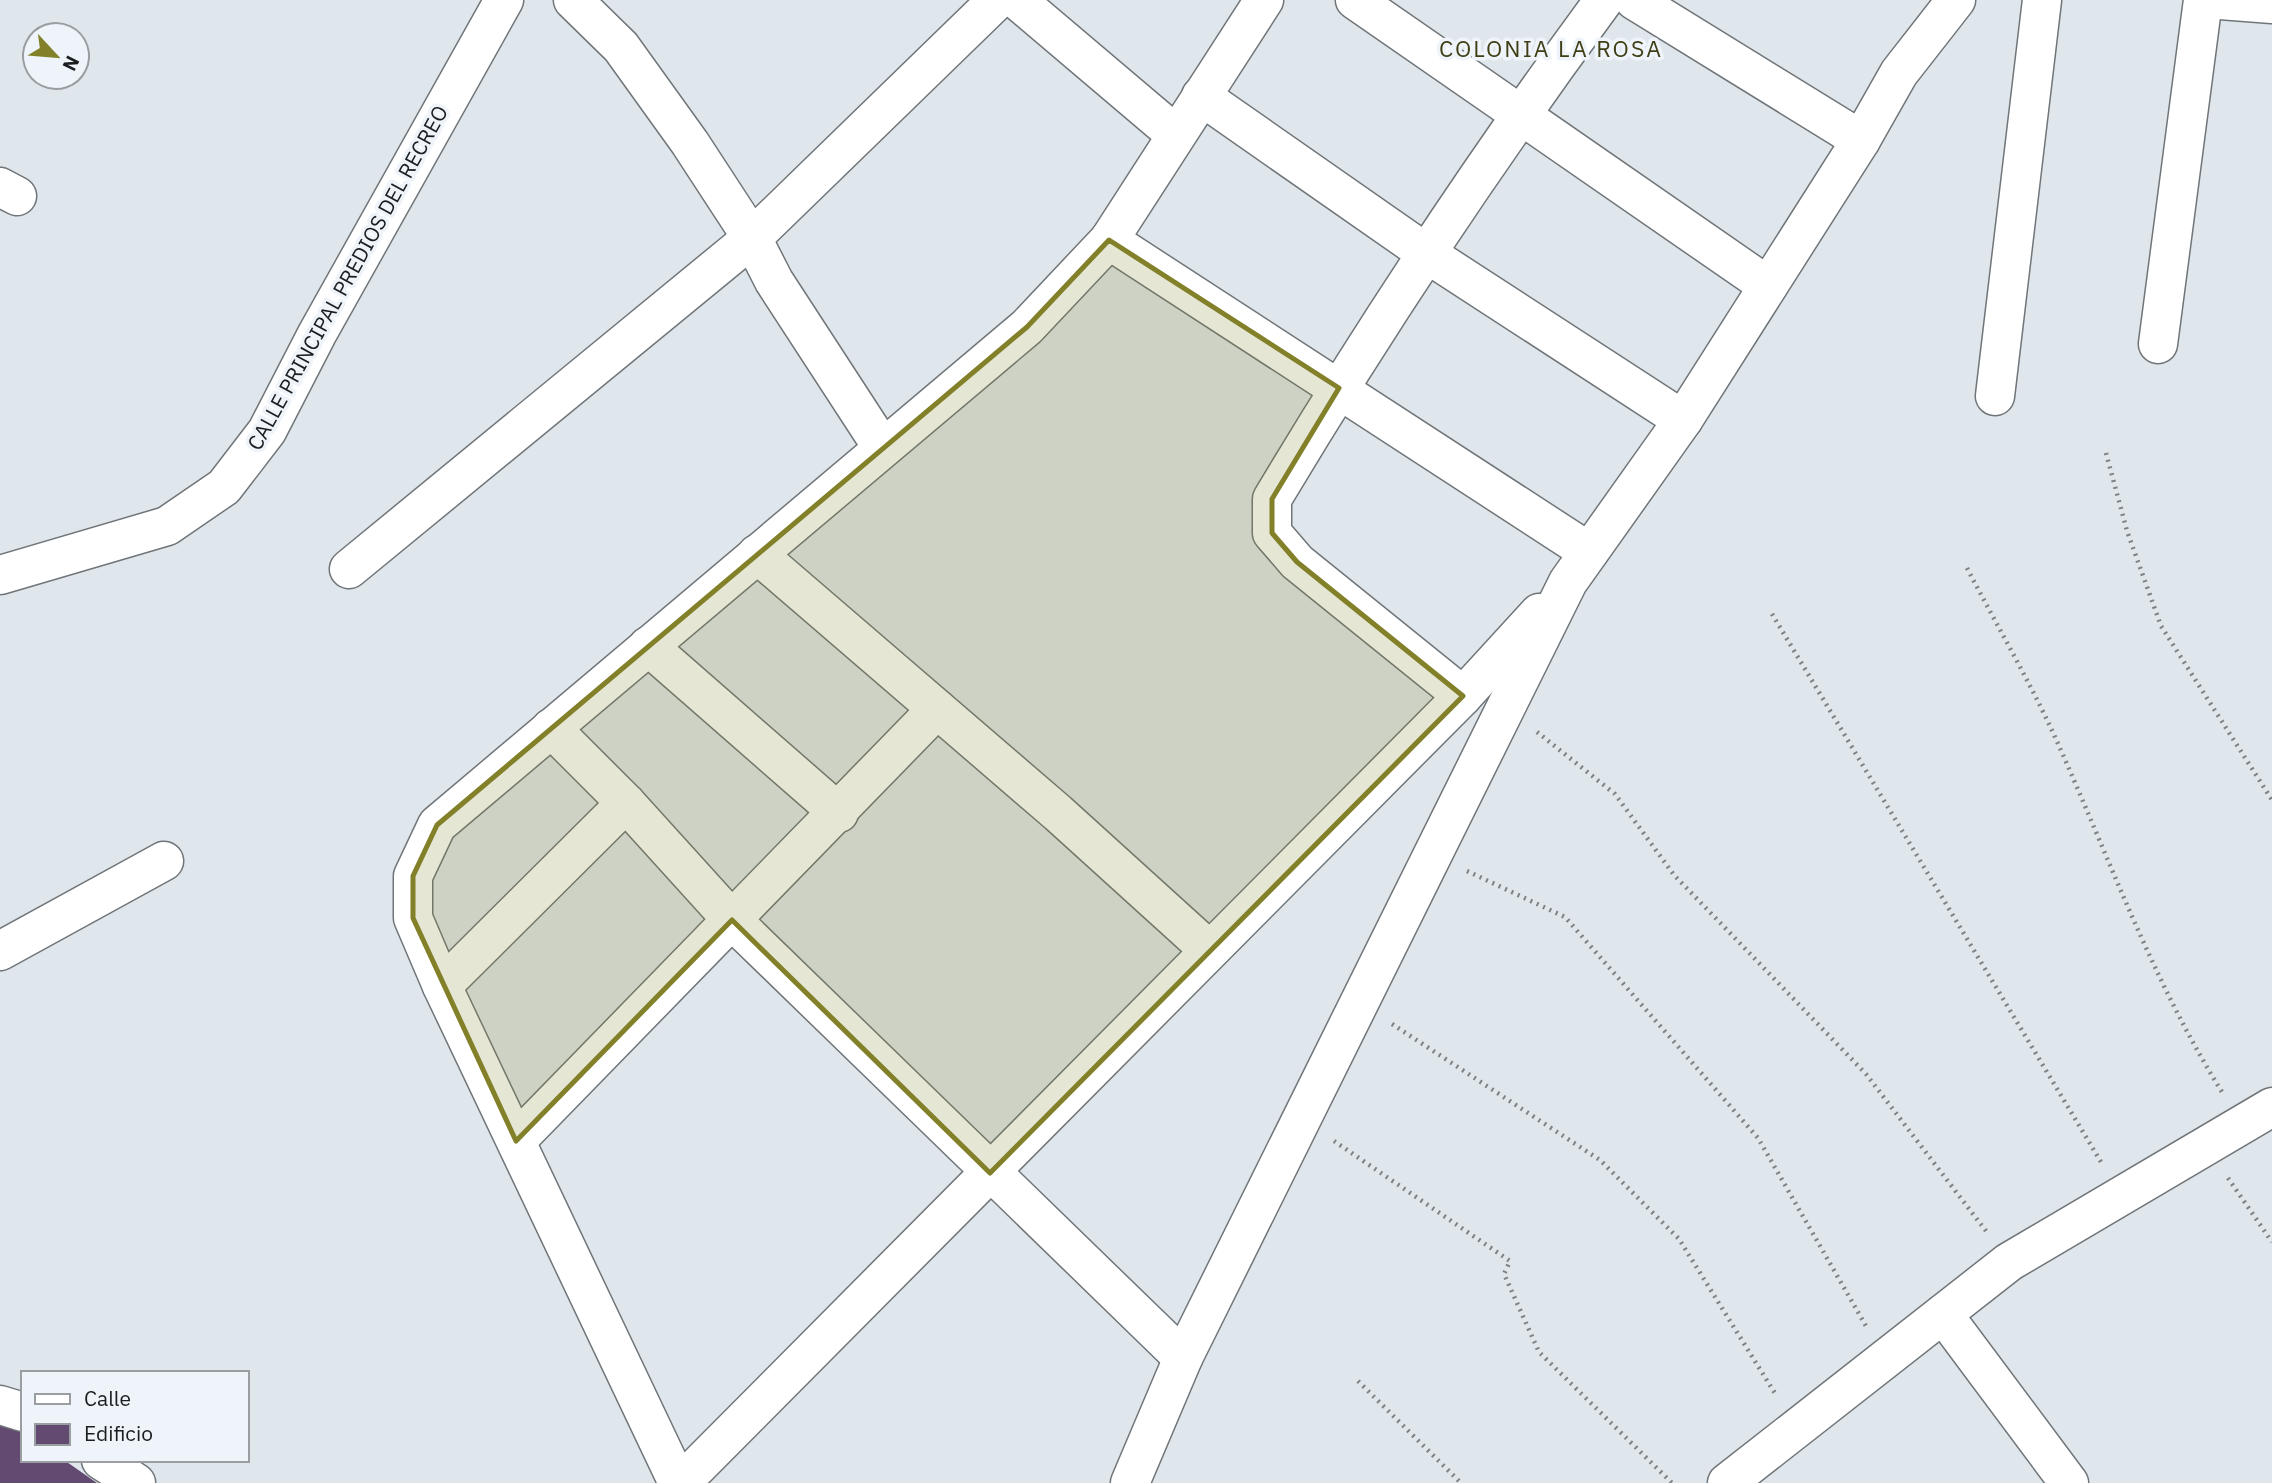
<svg xmlns="http://www.w3.org/2000/svg" width="2272" height="1483" font-family="'IBM Plex Sans',sans-serif">
	<style>
		.building { fill: #634a70 }
		.lines { fill: none; stroke-linecap: round; stroke-linejoin: round }
		.minor-casing { stroke: #6f7579; stroke-width: 41 }
		.path { stroke: #7d8285; stroke-width: 4.5; stroke-dasharray: 2 5; stroke-linecap: butt }
		.minor { stroke: #fff; stroke-width: 38 }
		.marked { fill: #828029; fill-opacity: 0.2; stroke: #828029; stroke-width: 5; stroke-linejoin: round }
		.labels { text-anchor: middle; stroke-width: 7; stroke-linejoin: round; paint-order: stroke }
		.street-label { font-size: 21px; fill: #1b1d1f; stroke: #eef4fa }
		.neighbourhood-label { font-size: 23px; letter-spacing: 2px; fill: #3f3e15; stroke: #eef4fa }
	</style>
	<rect width="100%" height="100%" fill="#e0e7ec"/>
	<polygon class="building" points="0,1417 23,1433 23,1460 64,1460 97,1483 0,1483"/>
	<g class="lines">
		<g class="minor-casing">
			<g id="minor">
				<polyline points="573,0 621,47 690,143 752,238 774,281 882,447"/>
				<polyline points="1017,0 1175,134"/>
				<polyline points="1355,0 1768,286"/>
				<polyline points="1634,0 1861,140"/>
				<polyline points="2220,0 2272,4"/>
				<polyline points="1201,96 1426,253 1683,420"/>
				<polyline points="0,187 17,196"/>
				<polyline points="1109,240 1589,552"/>
				<polyline points="2158,344 2203,0"/>
				<polyline points="1995,396 2042,0"/>
				<polyline points="757,554 1058,813 1208,949"/>
				<polyline points="349,569 752,238 997,0"/>
				<polyline points="0,575 167,526 224,487 267,431 317,334 504,0"/>
				<polyline points="648,646 839,813"/>
				<path d="M 1463,696 L 1297,562 L 1272,533 L 1272,499 C 1375,327 1485,161 1604,0"/>
				<polyline points="551,728 626,803 732,920 1183,1358"/>
				<polyline points="0,951 164,861"/>
				<polyline points="442,986 626,803"/>
				<polyline points="516,1141 937,709"/>
				<polyline points="1943,1314 2069,1483"/>
				<polyline points="0,1405 23,1412"/>
				<polyline points="101,1460 136,1483"/>
				<polyline points="678,1483 442,986 413,918 413,876 437,825 1027,327 1109,240 1264,0"/>
				<polyline points="681,1483 1463,696 1539,613"/>
				<polyline points="1130,1483 1183,1358 1568,582 1683,420 1861,140 1899,73 1956,0"/>
				<polyline points="1727,1483 2009,1262 2272,1107"/>
			</g>
		</g>
		<g class="path">
			<polyline points="2106,453 2127,531 2161,626 2272,800"/>
			<path d="M 1967,568 C 1996,624 2029,680 2055,737 C 2109,857 2152,980 2222,1092"/>
			<polyline points="1772,614 2101,1162"/>
			<polyline points="1537,732 1615,794 1674,875 1866,1074 1986,1231"/>
			<polyline points="1467,871 1565,917 1758,1138 1866,1326"/>
			<polyline points="1392,1024 1600,1160 1679,1239 1776,1395"/>
			<polyline points="1334,1141 1510,1261 1504,1274 1539,1352 1672,1483"/>
			<polyline points="2228,1178 2272,1242"/>
			<polyline points="1358,1381 1461,1483"/>
		</g>
		<use href="#minor" class="minor"/>
	</g>
	<path class="marked" d="M 1109,240 L 1339,388 L 1272,499 L 1272,533 L 1297,562 L 1463,696 L 990,1173 L 732,920 L 516,1141 L 413,918 L 413,876 L 437,825 L 1027,327 Z"/>
	<g class="labels">
		<g class="street-label">
			<text transform="translate(348 278) rotate(-61)" y="7">CALLE PRINCIPAL PREDIOS DEL RECREO</text>
		</g>
		<g class="neighbourhood-label">
			<text x="1551" y="57">COLONIA LA ROSA</text>
		</g>
	</g>
	<rect x="21" y="1371" width="228" height="91" fill="#eef4fa" stroke="#9a9ea2" stroke-width="2"/>
	<rect x="35" y="1394" width="35" height="10" fill="#ffffff" stroke="#9a9ea2" stroke-width="2"/>
	<text x="84" y="1406" font-size="21" fill="#1b1d1f">Calle</text>
	<rect x="35" y="1424" width="35" height="21" fill="#634a70" stroke="#9a9ea2" stroke-width="2"/>
	<text x="84" y="1441" font-size="21" fill="#1b1d1f">Edificio</text>
	<g transform="translate(56 56) rotate(116)"><circle r="33" fill="#eef4fa" stroke="#9a9ea2" stroke-width="2"/>
	<path d="M0-5L12 26L0 18L-12 26Z" fill="#828029"/>
	<text y="-10" font-size="19" font-weight="bold" text-anchor="middle" fill="#1b1d1f">N</text>
	</g>
</svg>
